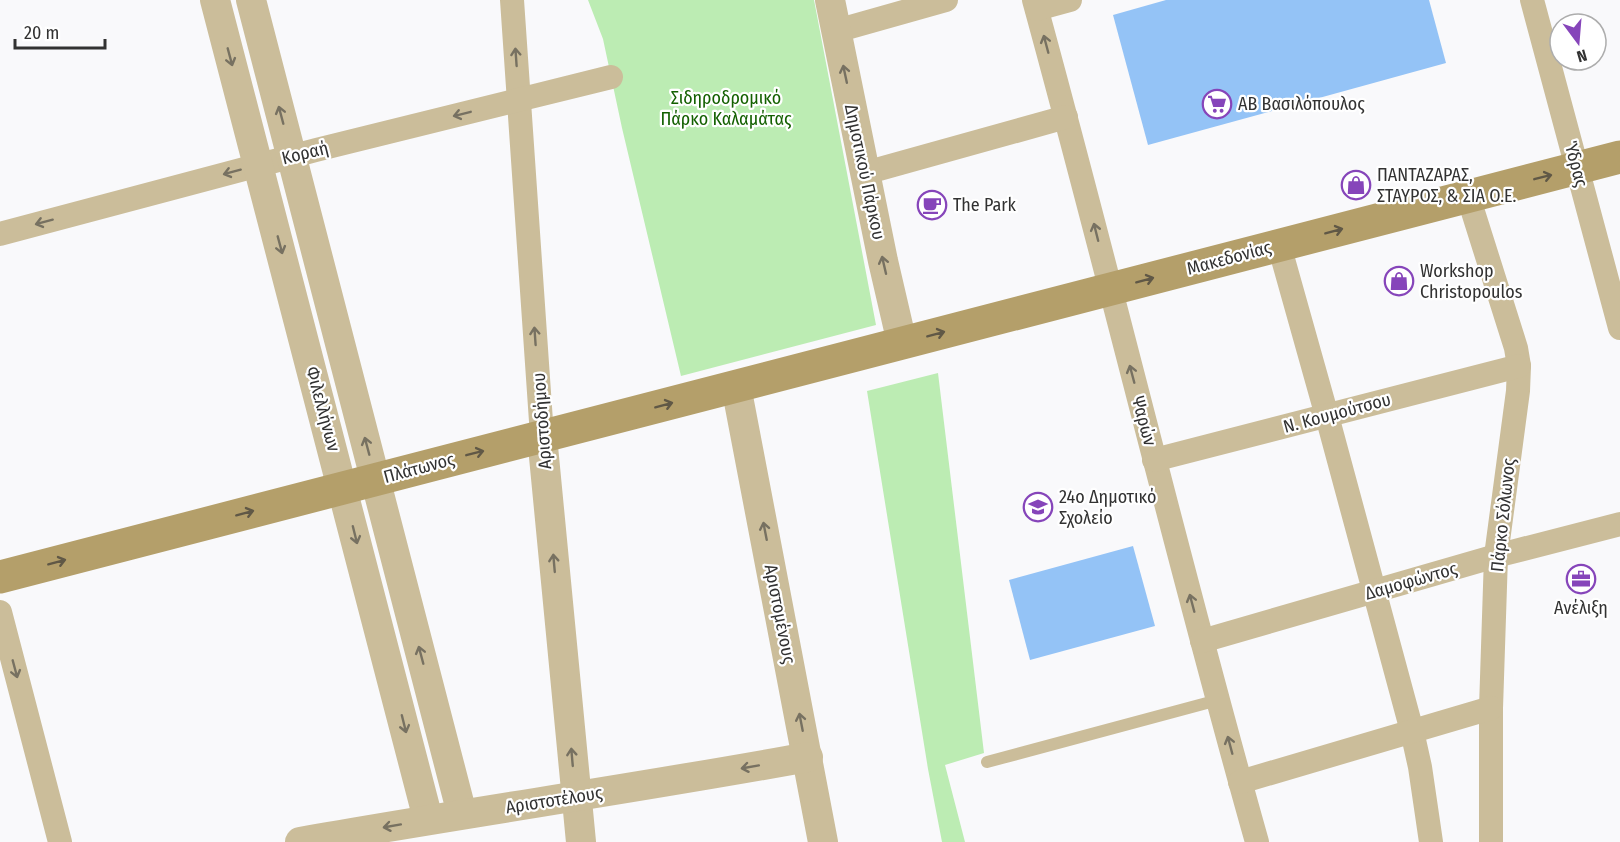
<svg xmlns="http://www.w3.org/2000/svg" width="1620" height="842" font-family="'Fira Sans Condensed',sans-serif">
	<style>
		.green { fill: #bcecb3 }
		.building { fill: #94c3f6 }
		.lines { fill: none; stroke-linecap: round; stroke-linejoin: round }
		.service { stroke: #cbbd9a; stroke-width: 12 }
		.minor { stroke: #cbbd9a; stroke-width: 24 }
		.tertiary { stroke: #cbbd9a; stroke-width: 30 }
		.secondary { stroke: #b49f6a; stroke-width: 33 }
		.oneway { stroke: #777161 }
		.oneway2 { stroke: #605846 }
		.labels { text-anchor: middle; stroke-width: 4.5; stroke-linejoin: round; paint-order: stroke }
		.park-label { font-size: 18px; fill: #136000; stroke: #fff }
		.poi-label { font-size: 18px; fill: #323232; stroke: #fff; text-anchor: start }
		.street-label { font-size: 18px; fill: #323232; stroke: #fff }
	</style>
	<rect width="100%" height="100%" fill="#f9f9fb"/>
	<g class="green">
		<polygon points="588,0 814,0 876,325 681,376 622,128 603,39"/>
		<polygon points="938,373 984,753 945,765 965,842 942,842 928,769 867,391"/>
	</g>
	<g class="building">
		<polygon points="1166,0 1429,0 1446,63 1148,145 1113,15"/>
		<polygon points="1133,546 1155,626 1030,660 1009,580"/>
	</g>
	<g class="lines">
		<polyline class="service" points="987,762 1218,700"/>
		<g class="minor">
			<polyline points="512,0 542,436"/>
			<path d="M 1034,0 C 1111,280 1178,563 1257,842"/>
			<polyline points="1532,0 1620,328"/>
			<polyline points="1037,9 1070,0"/>
			<polyline points="836,31 946,0"/>
			<polyline points="865,173 1066,117"/>
			<polyline points="1468,196 1516,348 1519,366 1518,391 1496,556 1491,708 1491,842"/>
			<polyline points="0,234 316,150 611,77"/>
			<polyline points="1279,245 1327,416 1412,731 1420,767 1431,842"/>
			<polyline points="1154,460 1519,366"/>
			<polyline points="0,612 60,842"/>
			<polyline points="1202,641 1496,556 1620,524"/>
			<polyline points="1240,782 1491,708"/>
		</g>
		<g class="tertiary">
			<polyline points="215,0 428,819"/>
			<polyline points="251,0 462,814"/>
			<polyline points="830,0 883,261 902,343"/>
			<polyline points="736,386 823,842"/>
			<polyline points="542,436 581,842"/>
			<path d="M 300,842 C 469,812 639,788 808,757"/>
		</g>
		<polyline class="secondary" points="0,577 1620,157"/>
	</g>
	<defs><path id="oneway-shaft" d="M-6 0H5M1.5-3L5.5 0L1.5 3" fill="none" stroke-width="1.6" stroke-linecap="round" stroke-linejoin="round" transform="scale(1.5)"/></defs>
	<g class="oneway">
		<use href="#oneway-shaft" transform="translate(1046 44) rotate(-105)"/>
		<use href="#oneway-shaft" transform="translate(230 57) rotate(75)"/>
		<use href="#oneway-shaft" transform="translate(516 57) rotate(-94)"/>
		<use href="#oneway-shaft" transform="translate(845 74) rotate(-102)"/>
		<use href="#oneway-shaft" transform="translate(462 114) rotate(166)"/>
		<use href="#oneway-shaft" transform="translate(281 115) rotate(-105)"/>
		<use href="#oneway-shaft" transform="translate(232 172) rotate(165)"/>
		<use href="#oneway-shaft" transform="translate(44 222) rotate(165)"/>
		<use href="#oneway-shaft" transform="translate(1096 232) rotate(-104)"/>
		<use href="#oneway-shaft" transform="translate(280 245) rotate(75)"/>
		<use href="#oneway-shaft" transform="translate(884 265) rotate(-103)"/>
		<use href="#oneway-shaft" transform="translate(535 336) rotate(-94)"/>
		<use href="#oneway-shaft" transform="translate(1132 374) rotate(-105)"/>
		<use href="#oneway-shaft" transform="translate(367 446) rotate(-105)"/>
		<use href="#oneway-shaft" transform="translate(765 531) rotate(-101)"/>
		<use href="#oneway-shaft" transform="translate(355 535) rotate(76)"/>
		<use href="#oneway-shaft" transform="translate(554 563) rotate(-95)"/>
		<use href="#oneway-shaft" transform="translate(1192 603) rotate(-105)"/>
		<use href="#oneway-shaft" transform="translate(421 655) rotate(-105)"/>
		<use href="#oneway-shaft" transform="translate(15 669) rotate(75)"/>
		<use href="#oneway-shaft" transform="translate(801 722) rotate(-101)"/>
		<use href="#oneway-shaft" transform="translate(404 724) rotate(76)"/>
		<use href="#oneway-shaft" transform="translate(1230 745) rotate(-105)"/>
		<use href="#oneway-shaft" transform="translate(572 757) rotate(-95)"/>
		<use href="#oneway-shaft" transform="translate(750 767) rotate(170)"/>
		<use href="#oneway-shaft" transform="translate(392 826) rotate(170)"/>
	</g>
	<g class="oneway2">
		<use href="#oneway-shaft" transform="translate(1543 177) rotate(-14)"/>
		<use href="#oneway-shaft" transform="translate(1334 231) rotate(-15)"/>
		<use href="#oneway-shaft" transform="translate(1145 280) rotate(-15)"/>
		<use href="#oneway-shaft" transform="translate(936 334) rotate(-15)"/>
		<use href="#oneway-shaft" transform="translate(664 405) rotate(-15)"/>
		<use href="#oneway-shaft" transform="translate(475 453) rotate(-14)"/>
		<use href="#oneway-shaft" transform="translate(245 513) rotate(-15)"/>
		<use href="#oneway-shaft" transform="translate(57 562) rotate(-15)"/>
	</g>
	<defs>
		<g id="supermarket-ring" transform="scale(1.5)"><circle r="9.5" fill="#fff" stroke="#8645ba" stroke-width="1.5"/><path d="M-6-5.5h2.5l.6 2H6L4.5 2H-2.5L-4.4-4H-6ZM-1.5 3.2a1.3 1.3 0 1 0 .1 0ZM3 3.2a1.3 1.3 0 1 0 .1 0Z" fill="#8645ba"/></g>
		<g id="shop-ring" transform="scale(1.5)"><circle r="9.5" fill="#fff" stroke="#8645ba" stroke-width="1.5"/><path d="M-5-2.5h2.3a2.7 3.5 0 0 1 5.4 0H5L5.5 6h-11ZM-1.5-2.5h3a1.5 2.3 0 0 0-3 0Z" fill="#8645ba"/></g>
		<g id="cafe-ring" transform="scale(1.5)"><circle r="9.5" fill="#fff" stroke="#8645ba" stroke-width="1.5"/><path d="M-5.5-4.5H6V0H3Q3 3.5 0 3.5H-2.5Q-5.5 3.5-5.5 0ZM3-3.2v2h1.7v-2ZM-6 4.5H4V6H-6Z" fill="#8645ba"/></g>
		<g id="school-ring" transform="scale(1.5)"><circle r="9.5" fill="#fff" stroke="#8645ba" stroke-width="1.5"/><path d="M0-5L7-2L0 1L-7-2ZM-4 1L0 2.5L4 1V4Q0 6-4 4Z" fill="#8645ba"/></g>
		<g id="office-ring" transform="scale(1.5)"><circle r="9.5" fill="#fff" stroke="#8645ba" stroke-width="1.5"/><path d="M-6-3h4V-5.5h4V-3h4V5H-6ZM-1-4.5V-3h2v-1.5ZM-6 0V1H6V0Z" fill="#8645ba"/></g>
	</defs>
	<g fill-rule="evenodd">
		<use href="#supermarket-ring" x="1217" y="104"/>
		<use href="#shop-ring" x="1356" y="185"/>
		<use href="#cafe-ring" x="932" y="205"/>
		<use href="#shop-ring" x="1399" y="281"/>
		<use href="#school-ring" x="1038" y="507"/>
		<use href="#office-ring" x="1581" y="579"/>
	</g>
	<g class="labels">
		<g class="park-label">
			<text x="726" y="104">Σιδηροδρομικό<tspan x="726" dy="21">Πάρκο Καλαμάτας</tspan></text>
		</g>
		<g class="poi-label">
			<text x="1238" y="110">ΑΒ Βασιλόπουλος</text>
			<text x="1377" y="181">ΠΑΝΤΑΖΑΡΑΣ,<tspan x="1377" dy="21">ΣΤΑΥΡΟΣ, &amp; ΣΙΑ Ο.Ε.</tspan></text>
			<text x="953" y="211">The Park</text>
			<text x="1420" y="277">Workshop<tspan x="1420" dy="21">Christopoulos</tspan></text>
			<text x="1059" y="503">24ο Δημοτικό<tspan x="1059" dy="21">Σχολείο</tspan></text>
			<text x="1581" y="614" text-anchor="middle">Ανέλιξη</text>
		</g>
		<g class="street-label">
			<text transform="translate(305 153) rotate(-14)" y="6">Κοραή</text>
			<text transform="translate(1576 164) rotate(75)" y="6">Ύδρας</text>
			<text transform="translate(865 172) rotate(78)" y="6">Δημοτικού Πάρκου</text>
			<text transform="translate(1229 258) rotate(-15)" y="6">Μακεδονίας</text>
			<text transform="translate(323 409) rotate(75)" y="6">Φιλελλήνων</text>
			<text transform="translate(1337 413) rotate(-15)" y="6">Ν. Κουμούτσου</text>
			<text transform="translate(542 421) rotate(-94)" y="6">Αριστοδήμου</text>
			<text transform="translate(1144 421) rotate(75)" y="6">Ψαρών</text>
			<text transform="translate(419 468) rotate(-15)" y="6">Πλάτωνος</text>
			<text transform="translate(1503 515) rotate(-84)" y="6">Πάρκο Σόλωνος</text>
			<text transform="translate(1411 581) rotate(-16)" y="6">Δαμοφώντος</text>
			<text transform="translate(780 614) rotate(79)" y="6">Αριστομένους</text>
			<text transform="translate(554 800) rotate(-9)" y="6">Αριστοτέλους</text>
		</g>
	</g>
	<g transform="translate(1578 42) rotate(164)"><circle r="28" fill="#ffffff" stroke="#adadad" stroke-width="1.5"/>
	<path d="M0-4.5L10 22L0 15L-10 22Z" fill="#8645ba"/>
	<text y="-9" font-size="16" font-weight="bold" text-anchor="middle" fill="#323232">N</text>
	</g>
	<path d="M15 39v9h90v-9" fill="none" stroke="#323232" stroke-width="3"/>
	<text x="24" y="39" font-size="18" fill="#323232" stroke="#ffffff" stroke-width="4.5" paint-order="stroke">20 m</text>
</svg>
